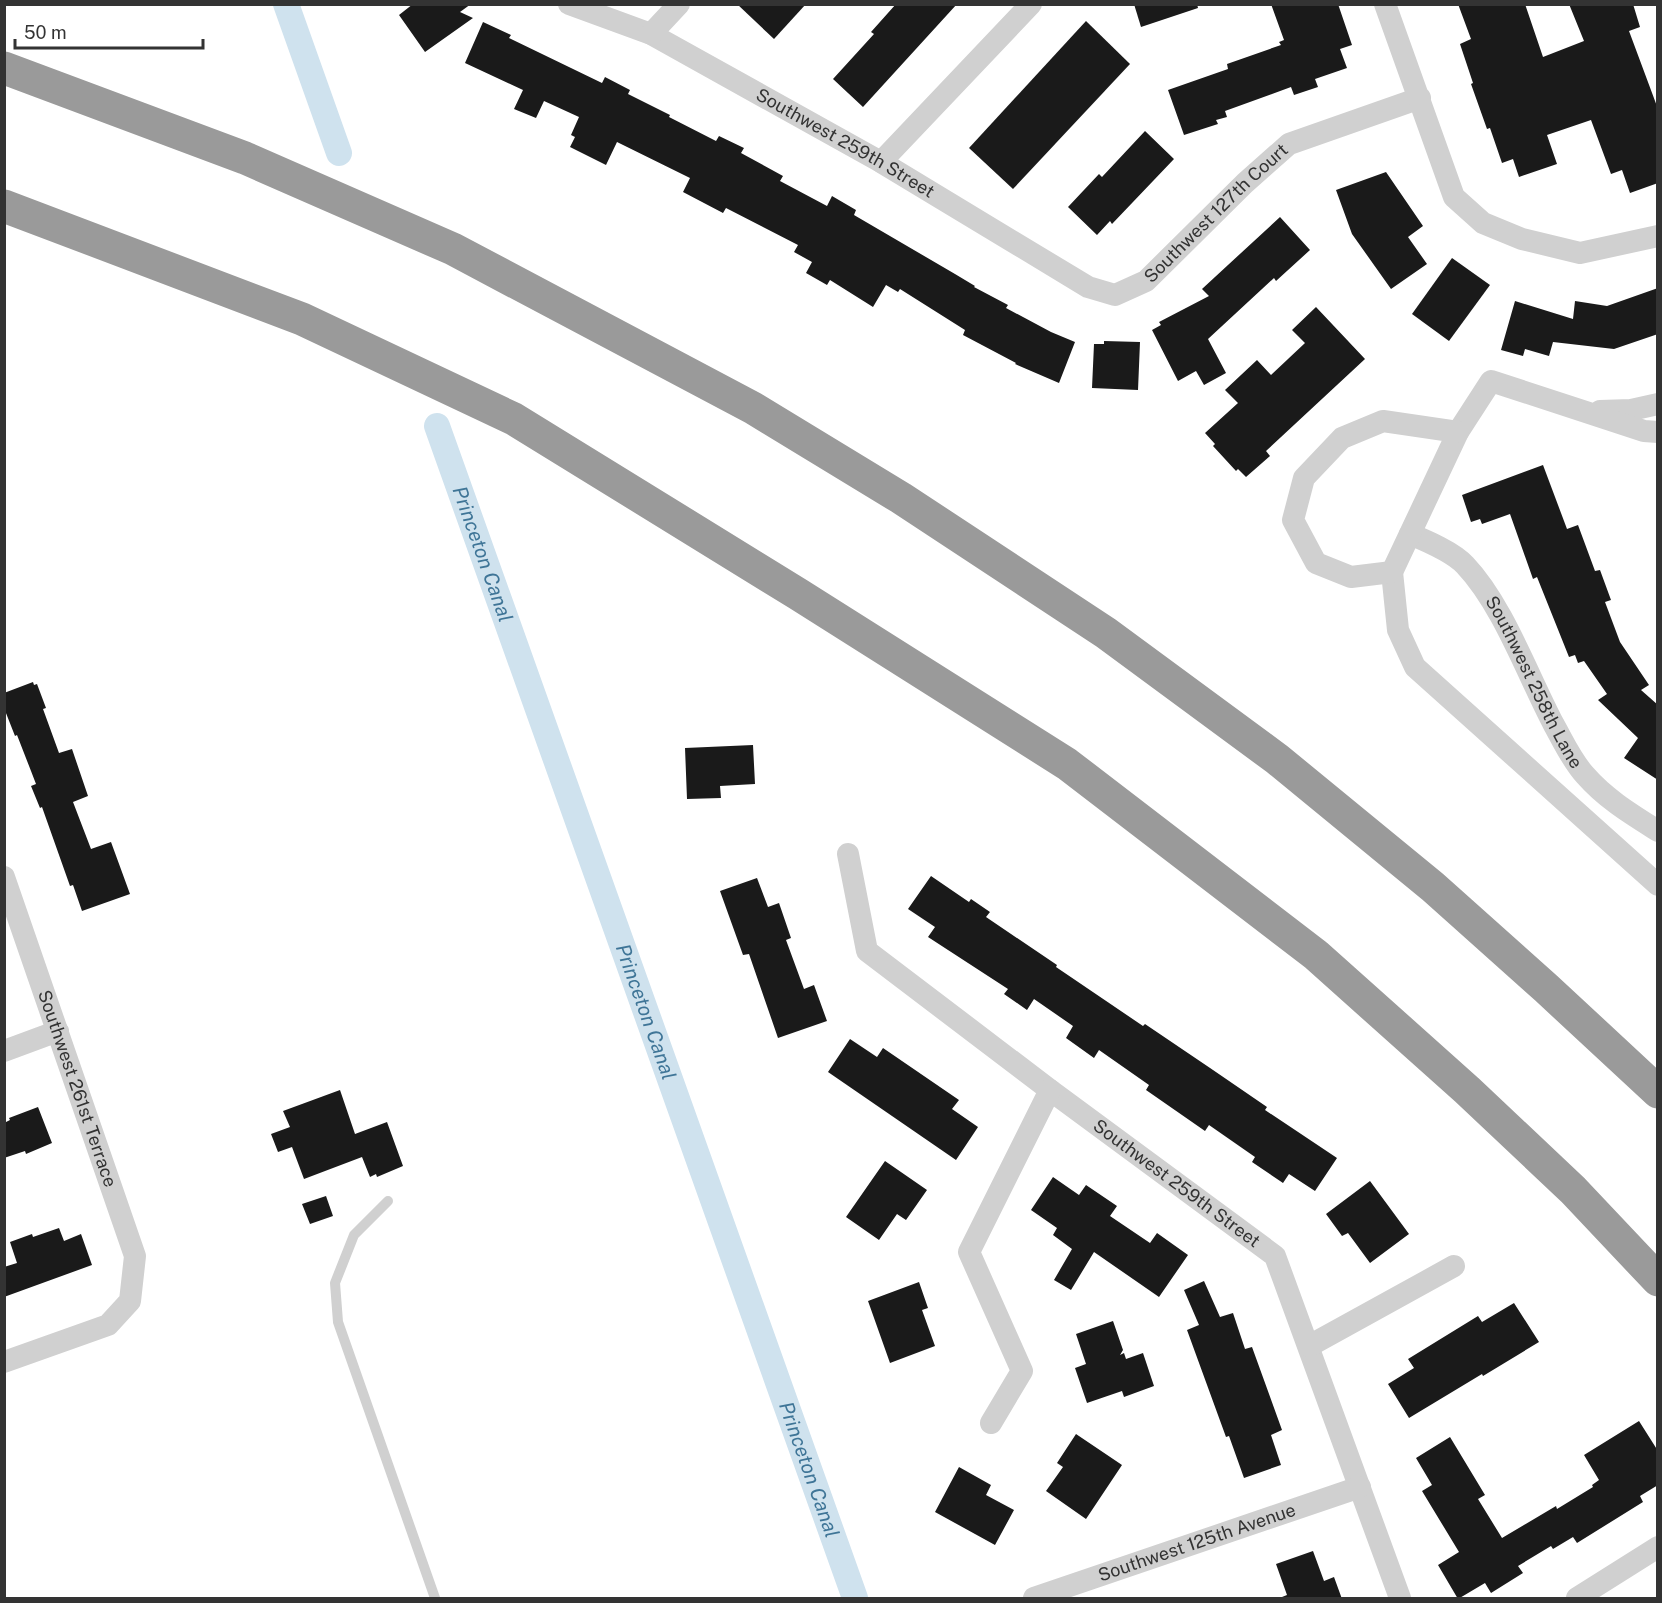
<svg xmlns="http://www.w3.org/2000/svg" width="1662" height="1603" font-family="'Public Sans',sans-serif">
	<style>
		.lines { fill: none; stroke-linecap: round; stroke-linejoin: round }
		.canal { stroke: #cfe2ee; stroke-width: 26 }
		.building { fill: #1a1a1a }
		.service { stroke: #d0d0d0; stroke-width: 10 }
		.minor { stroke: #d0d0d0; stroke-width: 22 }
		.motorway { stroke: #9a9a9a; stroke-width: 33 }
		.labels { text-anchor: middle; stroke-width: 6; stroke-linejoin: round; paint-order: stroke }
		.street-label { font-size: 18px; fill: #333; stroke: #fff }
		.water-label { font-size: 20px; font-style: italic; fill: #3f7597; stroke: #fff }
	</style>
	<rect width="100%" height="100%" fill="#fff"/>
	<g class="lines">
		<g class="canal">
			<polyline points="286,4 339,153"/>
			<path id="s1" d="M 437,426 L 855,1598"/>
		</g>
	</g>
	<g class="building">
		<polygon points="413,4 471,4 460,12 473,18 425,52 399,15"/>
		<polygon points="737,4 806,4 774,39"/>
		<polygon points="896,4 957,4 863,107 833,79 874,34 871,32"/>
		<polygon points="1134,4 1197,4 1198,8 1141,27"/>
		<polygon points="1271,4 1338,4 1352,45 1340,49 1347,68 1315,79 1318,87 1294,95 1291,87 1225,111 1227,117 1216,120 1218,124 1184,135 1168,90 1228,69 1227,64 1281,45 1279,42 1284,40"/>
		<polygon points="1458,4 1525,4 1543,57 1584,41 1569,4 1633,4 1640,27 1629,31 1658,109 1658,183 1630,193 1622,170 1611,174 1591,120 1547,135 1557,164 1519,177 1513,159 1502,163 1490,128 1487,129 1471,84 1473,83 1460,44 1471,39"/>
		<polygon points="1086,21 1130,64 1013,189 969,148"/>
		<polygon points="483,22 511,35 509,38 602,83 605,77 630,90 628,94 670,115 669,117 716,141 719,136 744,148 741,153 783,176 780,181 827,206 832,196 856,210 854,215 955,274 975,286 974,287 1008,305 1006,308 1051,332 1075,342 1059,383 1015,364 1016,363 963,335 965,330 900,289 898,292 886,285 873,307 830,280 827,285 806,273 812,262 794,252 798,245 726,208 723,213 683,192 690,178 617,142 606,165 570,147 575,137 571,135 579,117 544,101 536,118 514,109 523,90 465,63"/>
		<polygon points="1145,131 1174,159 1112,224 1110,221 1097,235 1068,207 1099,174 1102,177"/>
		<polygon points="1386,172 1423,226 1408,237 1427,264 1391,289 1352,234 1336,190"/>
		<polygon points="1280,217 1310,250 1276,281 1274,278 1208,339 1226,373 1204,385 1196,371 1178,381 1152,330 1161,325 1159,322 1209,296 1202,289"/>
		<polygon points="1452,258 1490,285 1449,341 1412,314"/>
		<polygon points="1658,288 1658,334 1614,349 1553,342 1549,356 1525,349 1523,356 1501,350 1515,301 1573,319 1575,301 1607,306"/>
		<polygon points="1316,307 1365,359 1266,451 1270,456 1246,477 1238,469 1236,471 1213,446 1215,444 1205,433 1238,403 1225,390 1257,360 1271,375 1305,343 1292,330"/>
		<polygon points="1104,341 1140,342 1138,390 1092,388 1094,344 1104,344"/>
		<polygon points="1543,465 1567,529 1578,525 1595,571 1600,570 1611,600 1605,602 1620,642 1649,685 1641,690 1658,705 1658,780 1624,758 1638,738 1598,700 1607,694 1584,661 1578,663 1575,655 1569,657 1537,577 1533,579 1510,514 1482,524 1480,519 1471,522 1462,495"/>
		<polygon points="33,682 34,685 37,684 46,708 43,709 59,753 72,749 88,796 73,802 91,849 111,842 130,894 82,911 73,885 70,886 42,807 40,808 31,786 36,784 31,771 17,735 15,736 4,708 4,693"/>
		<polygon points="753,745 755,784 720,786 721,798 687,799 685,748"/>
		<polygon points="931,876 969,902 971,899 990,912 986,917 1057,965 1056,967 1143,1026 1145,1024 1213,1070 1267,1107 1265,1110 1337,1158 1315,1191 1289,1174 1283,1183 1252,1162 1255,1157 1209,1125 1205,1131 1146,1090 1149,1085 1099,1050 1094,1058 1066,1038 1073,1026 1034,999 1027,1010 1004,994 1008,989 928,937 935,927 908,909"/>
		<polygon points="757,878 768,907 779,903 791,938 786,940 804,989 814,985 827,1021 778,1038 749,954 743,955 720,891"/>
		<polygon points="850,1039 877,1057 883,1048 959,1100 952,1109 978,1127 956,1160 828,1072"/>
		<polygon points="340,1090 355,1134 387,1122 403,1166 377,1177 376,1174 370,1177 362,1157 304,1179 292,1147 278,1152 271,1134 290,1127 283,1111"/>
		<polygon points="38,1107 52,1143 26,1154 25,1151 4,1158 4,1123 10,1120 9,1118"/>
		<polygon points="885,1161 927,1190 906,1220 897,1214 879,1240 846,1217"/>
		<polygon points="1053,1177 1079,1195 1086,1185 1117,1206 1110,1216 1150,1243 1157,1233 1188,1255 1159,1297 1094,1252 1071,1290 1054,1280 1072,1249 1053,1235 1057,1228 1031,1210"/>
		<polygon points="1370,1181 1409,1234 1370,1263 1348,1233 1342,1236 1326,1214"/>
		<polygon points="326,1196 333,1216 310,1224 302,1204"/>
		<polygon points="59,1228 64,1241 81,1234 92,1265 4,1297 4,1267 17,1263 10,1242 32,1234 33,1237"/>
		<polygon points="1204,1281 1220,1317 1233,1313 1245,1349 1252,1347 1282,1430 1271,1435 1281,1465 1244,1478 1229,1436 1226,1437 1187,1330 1199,1325 1184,1290"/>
		<polygon points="919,1282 928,1308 922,1310 935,1346 890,1363 868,1301"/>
		<polygon points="1514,1303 1539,1342 1483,1376 1482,1374 1409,1418 1388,1384 1414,1368 1408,1359 1478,1316 1482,1322"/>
		<polygon points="1113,1321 1123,1350 1120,1355 1124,1353 1126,1359 1143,1353 1154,1386 1124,1397 1122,1391 1087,1403 1075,1368 1086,1364 1076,1334"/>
		<polygon points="1639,1421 1658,1451 1658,1485 1640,1496 1643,1502 1577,1543 1573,1537 1553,1549 1551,1546 1518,1566 1523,1573 1491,1593 1485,1583 1458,1599 1438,1565 1459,1552 1422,1491 1432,1485 1416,1458 1450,1437 1485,1495 1478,1499 1502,1538 1556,1506 1557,1509 1593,1487 1592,1485 1599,1480 1584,1455"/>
		<polygon points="1076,1434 1122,1465 1086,1519 1046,1491 1063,1467 1057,1463"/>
		<polygon points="959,1467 991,1485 986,1495 1014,1510 995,1545 935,1512"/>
		<polygon points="1313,1551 1324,1581 1334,1577 1342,1599 1282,1599 1282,1597 1287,1595 1276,1564"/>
	</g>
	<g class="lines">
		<polyline class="service" points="388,1201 354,1235 335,1283 338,1322 435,1598"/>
		<g class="minor">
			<path id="s2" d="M 569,4 L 651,34 L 881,162 L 1088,287 L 1115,295 L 1146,281 L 1245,183 L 1289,144 L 1420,98"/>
			<polyline points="1385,4 1454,197 1483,223 1522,239 1580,253 1658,236"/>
			<polyline points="651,34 679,4"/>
			<polyline points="881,162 1031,4"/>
			<polyline points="1600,411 1631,410 1658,404"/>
			<path id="s3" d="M 1410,534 C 1427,541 1453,552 1465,565 C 1503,605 1528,676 1554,725 C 1563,741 1572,761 1585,775 C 1606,799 1631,814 1658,831"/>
			<polyline points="1392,572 1398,630 1415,667 1658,885"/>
			<polyline points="1392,572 1458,432 1491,381 1644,431 1658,432"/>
			<polyline points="1392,572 1351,577 1316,563 1293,520 1304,478 1342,438 1383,421 1458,432"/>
			<path id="s4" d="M 848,854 L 867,951 L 1050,1090 L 1275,1256 L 1400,1598"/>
			<path id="s5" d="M 4,877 L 135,1256 L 130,1301 L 108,1325 L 4,1362"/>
			<polyline points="4,1051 58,1031"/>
			<polyline points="1309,1346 1454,1266"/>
			<polyline points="991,1423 1022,1371 969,1252 1050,1090"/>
			<path id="s6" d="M 1034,1598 L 1360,1487"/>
			<polyline points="1577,1598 1658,1547"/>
		</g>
		<g class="motorway">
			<polyline points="4,68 245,158 453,249 753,408 901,498 1106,633 1277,759 1433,887 1546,988 1658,1092"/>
			<polyline points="4,206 302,319 514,419 798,594 1067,764 1316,955 1467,1090 1573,1190 1658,1280"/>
		</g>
	</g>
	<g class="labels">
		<g class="street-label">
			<text dy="6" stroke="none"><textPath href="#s2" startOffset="310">Southwest 259th Street</textPath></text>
			<text dy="6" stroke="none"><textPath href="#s2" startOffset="752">Southwest 127th Court</textPath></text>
			<text dy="6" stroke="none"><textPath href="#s3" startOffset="200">Southwest 258th Lane</textPath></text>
			<text dy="6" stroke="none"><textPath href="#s5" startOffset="224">Southwest 261st Terrace</textPath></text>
			<text dy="6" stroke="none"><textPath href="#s4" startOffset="486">Southwest 259th Street</textPath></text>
			<text dy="6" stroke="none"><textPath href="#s6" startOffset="172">Southwest 125th Avenue</textPath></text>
		</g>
		<g class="water-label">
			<text dy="7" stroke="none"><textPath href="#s1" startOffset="136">Princeton Canal</textPath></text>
			<text dy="7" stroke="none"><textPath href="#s1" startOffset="622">Princeton Canal</textPath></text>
			<text dy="7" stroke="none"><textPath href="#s1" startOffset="1108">Princeton Canal</textPath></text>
		</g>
	</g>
	<rect width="1662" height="1603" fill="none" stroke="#333333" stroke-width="12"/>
	<path d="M15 39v9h188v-9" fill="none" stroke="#333333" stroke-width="3"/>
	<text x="24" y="39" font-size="18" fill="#333333" stroke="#ffffff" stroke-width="4.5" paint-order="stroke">50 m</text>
</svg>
